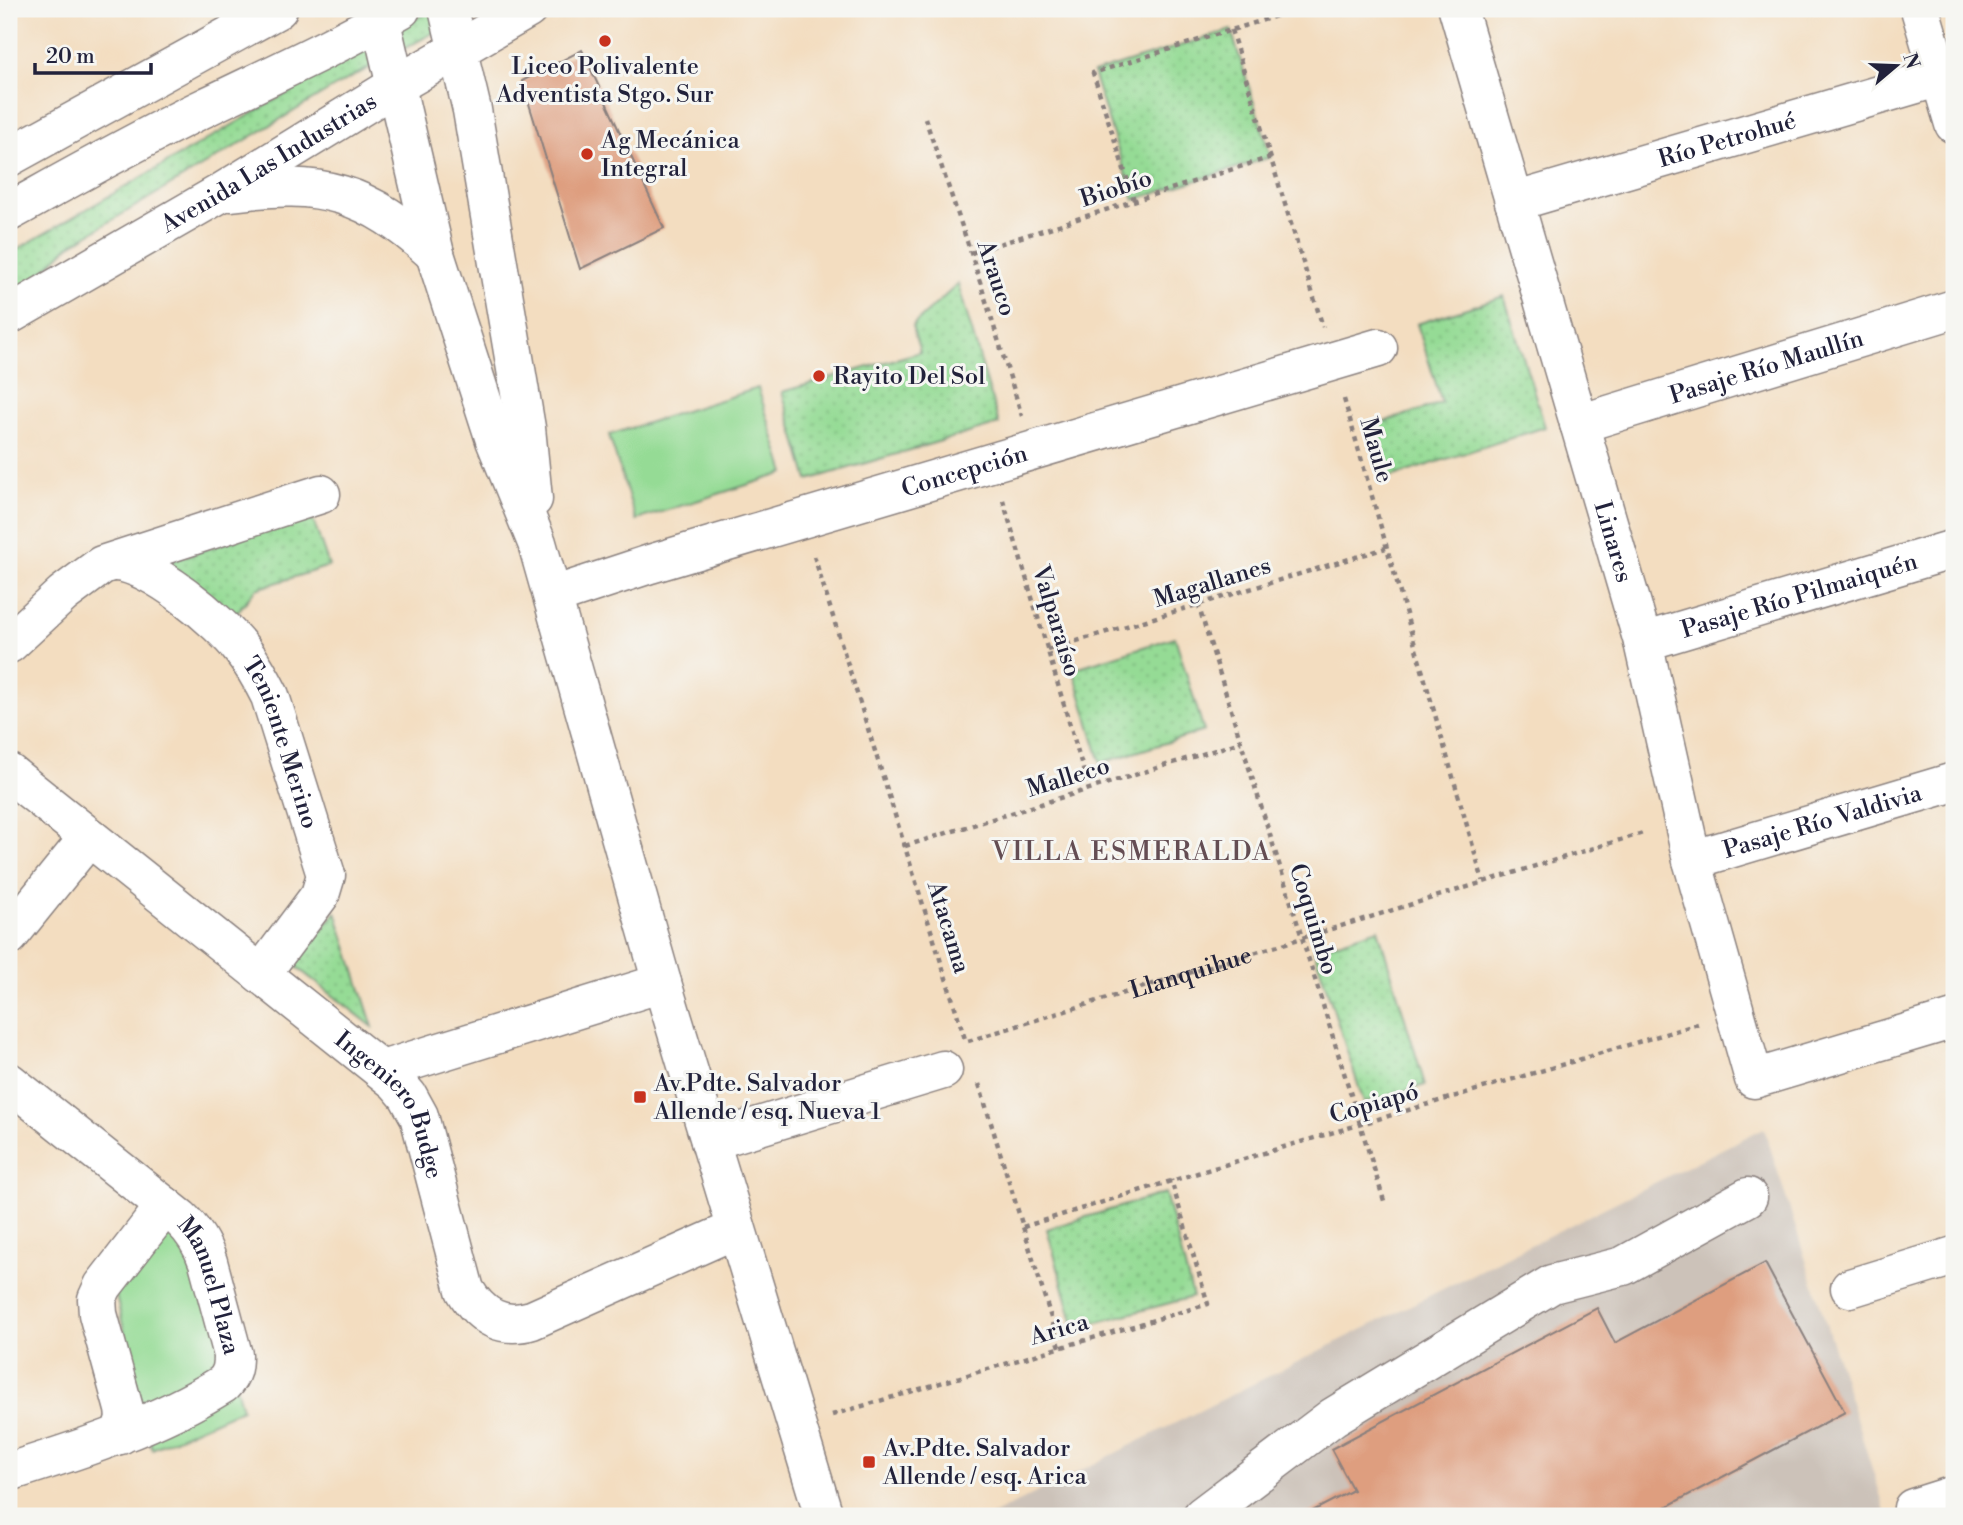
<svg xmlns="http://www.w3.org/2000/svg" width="1963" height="1525" font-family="'Libre Bodoni',serif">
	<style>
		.industrial { fill: #ccc2b9 }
		.grass { fill: url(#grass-dots); stroke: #5c7e68; stroke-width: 2 }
		.green { fill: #95db95; stroke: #5c7e68; stroke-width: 2 }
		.building { fill: #de9e7f }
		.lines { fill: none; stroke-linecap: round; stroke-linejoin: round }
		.minor-casing { stroke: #8a807e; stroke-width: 41 }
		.major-casing { stroke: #8a807e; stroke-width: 41 }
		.path { stroke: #8a807e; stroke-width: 4.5; stroke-dasharray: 5 5; stroke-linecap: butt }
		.minor { stroke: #fff; stroke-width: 38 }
		.major { stroke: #fff; stroke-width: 38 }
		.poi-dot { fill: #c8321e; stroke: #f6f6f2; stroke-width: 2.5 }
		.labels { text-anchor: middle; stroke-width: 6; stroke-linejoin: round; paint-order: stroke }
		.poi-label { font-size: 24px; fill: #22223b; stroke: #f6f6f2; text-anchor: start }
		.street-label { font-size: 24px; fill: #22223b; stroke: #f6f6f2 }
		.neighbourhood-label { font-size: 26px; letter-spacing: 2px; fill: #644d53; stroke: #f6f6f2 }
	</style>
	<defs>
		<pattern id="grass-dots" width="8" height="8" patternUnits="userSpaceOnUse" patternTransform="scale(1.75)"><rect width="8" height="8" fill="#95db95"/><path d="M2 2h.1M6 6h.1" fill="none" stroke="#80bc81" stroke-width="1.8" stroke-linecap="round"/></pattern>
	</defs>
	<rect width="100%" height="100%" fill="#f6f6f2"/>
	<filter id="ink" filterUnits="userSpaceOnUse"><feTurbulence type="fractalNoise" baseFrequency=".0143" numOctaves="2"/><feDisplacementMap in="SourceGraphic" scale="14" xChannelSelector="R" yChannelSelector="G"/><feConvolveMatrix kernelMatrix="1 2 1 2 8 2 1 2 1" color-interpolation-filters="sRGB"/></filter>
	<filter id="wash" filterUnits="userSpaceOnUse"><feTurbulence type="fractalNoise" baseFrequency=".00686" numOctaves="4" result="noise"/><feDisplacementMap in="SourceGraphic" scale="28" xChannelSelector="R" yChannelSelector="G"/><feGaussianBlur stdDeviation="1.57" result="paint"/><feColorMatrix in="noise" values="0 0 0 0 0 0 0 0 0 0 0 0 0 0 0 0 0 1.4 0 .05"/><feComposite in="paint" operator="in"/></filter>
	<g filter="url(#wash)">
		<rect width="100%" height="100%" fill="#f3ddc0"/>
		<polygon class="industrial" points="1764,1128 1887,1516 990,1516"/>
		<g class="grass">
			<polygon points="433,9 477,9 341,83 69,246 31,283 9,296 9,254"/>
			<polygon points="1231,30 1271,157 1134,200 1093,73"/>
			<polygon points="958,284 999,424 808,480 782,392 920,352 912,326"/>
			<polygon points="1504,296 1545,427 1388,478 1371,426 1442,403 1417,324"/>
			<polygon points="311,514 329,566 256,589 234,616 165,563"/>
			<polygon points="1175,637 1204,731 1101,763 1073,669"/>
			<polygon points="336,912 373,1027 294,965"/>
			<polygon points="1378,929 1425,1085 1364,1103 1314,950"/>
			<polygon points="1165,1193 1193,1297 1075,1328 1047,1229"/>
		</g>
		<g class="green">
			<polygon points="758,388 785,473 636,520 609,435"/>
			<polygon points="174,1229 201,1256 242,1409 152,1449 115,1292"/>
		</g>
		<g id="blocks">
			<g class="building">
				<polygon points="582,50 664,228 580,269 522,81"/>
				<polygon points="1765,1263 1845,1412 1649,1516 1303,1516 1353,1490 1331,1449 1597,1308 1615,1343"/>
			</g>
		</g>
	</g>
	<g filter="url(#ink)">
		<use href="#blocks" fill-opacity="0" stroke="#8a807e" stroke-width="2"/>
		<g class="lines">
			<g class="minor-casing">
				<g id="minor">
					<path id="s2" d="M 1458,9 L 1643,642 L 1692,860 L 1754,1079 L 1954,1019"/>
					<polyline points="1920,9 1954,124"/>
					<path id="s3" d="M 1514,202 L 1940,77"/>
					<path d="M 9,212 C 74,176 139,139 206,107 C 272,75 338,45 401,9"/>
					<path id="s4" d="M 1579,424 L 1954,309"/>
					<path id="s5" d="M 115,562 C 151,563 220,621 242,650 C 253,664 262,680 270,696 L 326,875 L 320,895 L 261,974"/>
					<path id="s6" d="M 553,596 L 650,564 L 1378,348"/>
					<path id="s7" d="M 1643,642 L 1954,549"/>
					<polyline points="9,644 63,594 102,565 321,494"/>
					<path id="s8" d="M 9,773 L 396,1082 L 408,1096 L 419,1116 L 465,1290 C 481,1317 502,1329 532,1320 L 736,1229"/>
					<path id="s9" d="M 1692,860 L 1954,782"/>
					<polyline points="9,936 89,837"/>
					<polyline points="382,1070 662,983"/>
					<path id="s10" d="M 9,1082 L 180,1218 C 194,1231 202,1244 208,1262 L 233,1355 C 233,1367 232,1375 223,1384 C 157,1425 82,1449 9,1472"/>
					<polyline points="710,1141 943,1070"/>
					<polyline points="1850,1288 1954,1256"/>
					<polyline points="120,1435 125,1418 124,1409 98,1314 97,1299 103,1286 165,1206"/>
					<polyline points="1913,1508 1954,1495"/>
					<polyline points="1202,1516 1333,1417 1552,1284 1623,1266 1748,1197"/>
				</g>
			</g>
			<g class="major-casing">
				<g id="major">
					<polyline points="378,9 435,254 495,440 537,543 662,983 824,1516"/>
					<polyline points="448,9 472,110 526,428 533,499"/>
					<polyline points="9,157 278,9"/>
					<path d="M 231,192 C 322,179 367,192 435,254"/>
					<path id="s11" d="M 9,315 L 219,194 L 395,86 L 528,9"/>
				</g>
			</g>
			<g class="path">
				<polyline points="1231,30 1323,327"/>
				<polyline points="925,118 971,253 1022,416"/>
				<polyline points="1134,200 1093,73 1299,9"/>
				<polyline points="971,253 1271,157"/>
				<polyline points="1344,399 1483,881"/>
				<polyline points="1003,500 1089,789"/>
				<polyline points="814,556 965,1039"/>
				<polyline points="1198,604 1385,1204"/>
				<polyline points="1047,650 1386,548"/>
				<polyline points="905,846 1241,742"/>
				<path id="s1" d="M 968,1041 L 1646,832"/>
				<polyline points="979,1084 1060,1347"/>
				<path d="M 1023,1227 C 1247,1156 1473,1092 1698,1024"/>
				<polyline points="832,1415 1208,1304 1171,1180"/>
			</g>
			<use href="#minor" class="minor"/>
			<use href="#major" class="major"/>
		</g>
	</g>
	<g class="poi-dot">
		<circle cx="605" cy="41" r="7"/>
		<circle cx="587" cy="154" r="7"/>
		<circle cx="819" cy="376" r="7"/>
		<rect x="633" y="1090" width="14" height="14" rx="3.5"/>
		<rect x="862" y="1455" width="14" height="14" rx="3.5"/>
	</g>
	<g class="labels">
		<g class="poi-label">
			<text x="605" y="74" text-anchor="middle">Liceo Polivalente<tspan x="605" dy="28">Adventista Stgo. Sur</tspan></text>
			<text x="601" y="148">Ag Mecánica<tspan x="601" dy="28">Integral</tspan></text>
			<text x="833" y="384">Rayito Del Sol</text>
			<text x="654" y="1091">Av.Pdte. Salvador<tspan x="654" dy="28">Allende / esq. Nueva 1</tspan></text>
			<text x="883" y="1456">Av.Pdte. Salvador<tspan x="883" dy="28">Allende / esq. Arica</tspan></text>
		</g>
		<g class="street-label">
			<text dy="8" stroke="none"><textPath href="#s3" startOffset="222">Río Petrohué</textPath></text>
			<text dy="8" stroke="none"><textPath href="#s11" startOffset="301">Avenida Las Industrias</textPath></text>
			<text transform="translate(1116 188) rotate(-18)" y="8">Biobío</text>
			<text transform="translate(997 278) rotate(72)" y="8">Arauco</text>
			<text dy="8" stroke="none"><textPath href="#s4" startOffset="196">Pasaje Río Maullín</textPath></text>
			<text transform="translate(1377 450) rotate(74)" y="8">Maule</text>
			<text dy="8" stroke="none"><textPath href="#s6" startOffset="430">Concepción</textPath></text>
			<text dy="8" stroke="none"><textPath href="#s2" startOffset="555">Linares</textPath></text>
			<text transform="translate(1212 582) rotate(-17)" y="8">Magallanes</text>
			<text dy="8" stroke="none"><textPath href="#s7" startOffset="163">Pasaje Río Pilmaiquén</textPath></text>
			<text transform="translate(1057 621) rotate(73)" y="8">Valparaíso</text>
			<text dy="8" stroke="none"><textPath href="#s5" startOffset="259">Teniente Merino</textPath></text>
			<text transform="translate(1068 777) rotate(-17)" y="8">Malleco</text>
			<text dy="8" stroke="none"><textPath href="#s9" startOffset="136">Pasaje Río Valdivia</textPath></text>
			<text transform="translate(1314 919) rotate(73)" y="8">Coquimbo</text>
			<text transform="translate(949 927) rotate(73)" y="8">Atacama</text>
			<text dy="8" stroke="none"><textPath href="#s1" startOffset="233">Llanquihue</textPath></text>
			<text transform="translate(1374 1103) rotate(-16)" y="8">Copiapó</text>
			<text dy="8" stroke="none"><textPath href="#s8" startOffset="511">Ingeniero Budge</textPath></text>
			<text dy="8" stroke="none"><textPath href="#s10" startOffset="294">Manuel Plaza</textPath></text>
			<text transform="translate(1059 1329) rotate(-16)" y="8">Arica</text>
		</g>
		<g class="neighbourhood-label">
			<text x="1132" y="860">VILLA ESMERALDA</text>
		</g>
	</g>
	<rect width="1963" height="1525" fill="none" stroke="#f6f6f2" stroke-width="35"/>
	<g transform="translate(1896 66) rotate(71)" stroke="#f6f6f2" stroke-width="5" paint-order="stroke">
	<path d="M0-5L12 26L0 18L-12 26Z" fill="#22223b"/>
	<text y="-10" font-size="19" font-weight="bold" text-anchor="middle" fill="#22223b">N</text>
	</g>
	<path d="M35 63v10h116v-10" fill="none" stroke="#22223b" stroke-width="3.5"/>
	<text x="46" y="63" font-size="21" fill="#22223b" stroke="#f6f6f2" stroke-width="5" paint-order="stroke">20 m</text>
</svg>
